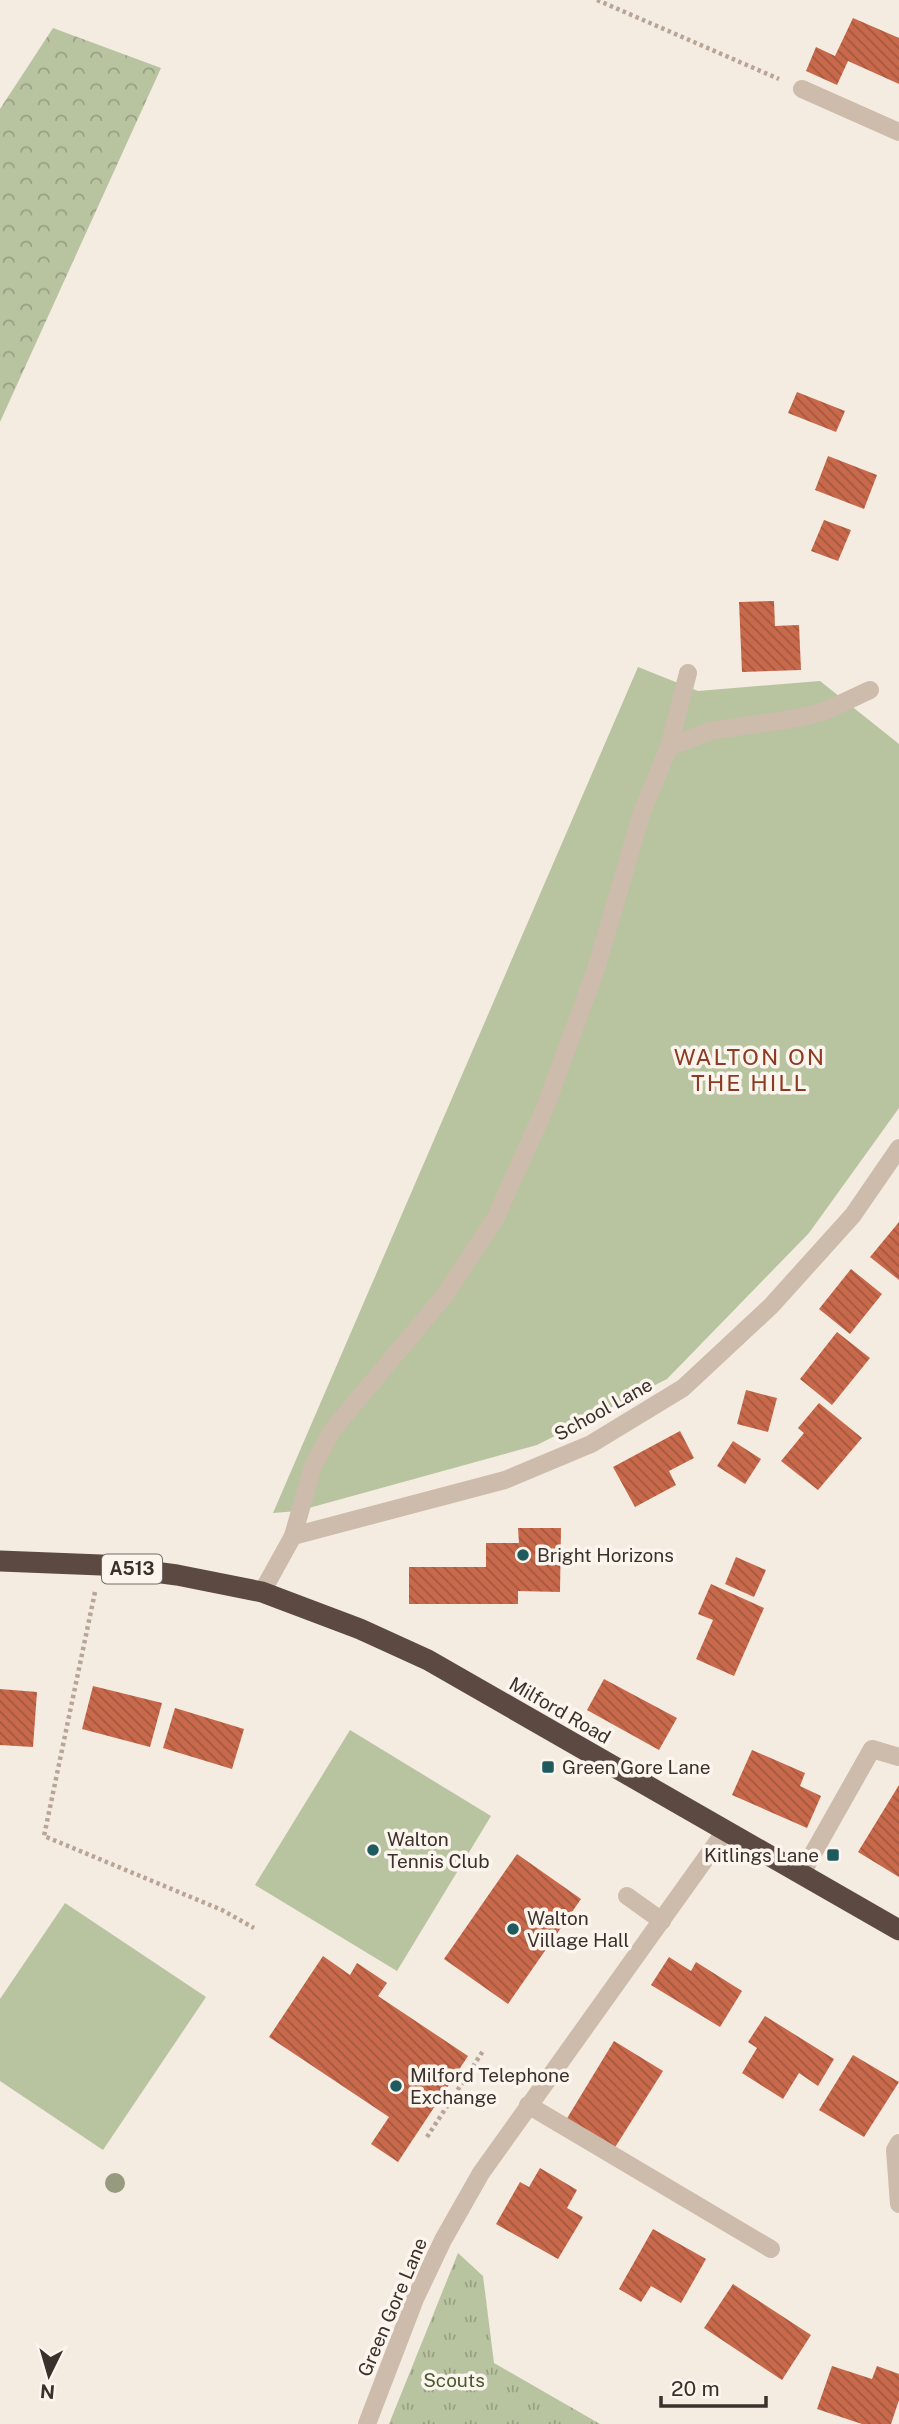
<svg xmlns="http://www.w3.org/2000/svg" width="899" height="2424" font-family="'Public Sans',sans-serif">
	<style>
		.grass { fill: #b8c4a0 }
		.forest { fill: url(#forest-crowns) }
		.park { fill: url(#park-tufts) }
		.building { fill: url(#building-back-hatch) }
		.lines { fill: none; stroke-linecap: round; stroke-linejoin: round }
		.path { stroke: #b9a596; stroke-width: 4.5; stroke-dasharray: 3.5 3.5; stroke-linecap: butt }
		.minor { stroke: #cdbbac; stroke-width: 18 }
		.highway { stroke: #5c4a42; stroke-width: 21 }
		.tree { fill: #969b7f }
		.poi-dot { fill: #1f5a5e; stroke: #fbf5ee; stroke-width: 2.5 }
		.labels { text-anchor: middle; stroke-width: 7; stroke-linejoin: round; paint-order: stroke }
		.shield { fill: #fbf5ee; stroke: #756b66; stroke-width: 2 }
		.shield-label { font-size: 18px; font-weight: bold; fill: #3b302b }
		.street-label { font-size: 19px; fill: #3b302b; stroke: #fbf5ee }
		.poi-label { font-size: 19px; fill: #3b302b; stroke: #fbf5ee; text-anchor: start }
		.park-label { font-size: 19px; fill: #4a5a2e; stroke: #fbf5ee }
		.quarter-label { font-size: 23px; letter-spacing: 2px; fill: #8c3b22; stroke: #fbf5ee }
	</style>
	<defs>
		<pattern id="forest-crowns" width="20" height="18" patternUnits="userSpaceOnUse" patternTransform="scale(1.75)"><rect width="20" height="18" fill="#b8c4a0"/><path d="M2 6a3 3 0 1 1 6 0M12 15a3 3 0 1 1 6 0" fill="none" stroke="#97a083"/></pattern>
		<pattern id="park-tufts" width="24" height="20" patternUnits="userSpaceOnUse" patternTransform="scale(1.75)"><rect width="24" height="20" fill="#b8c4a0"/><path d="M3 7l-1-3M5 7V3M7 7l1-3M15 17l-1-3M17 17v-4M19 17l1-3" fill="none" stroke="#97a083"/></pattern>
		<pattern id="building-back-hatch" width="6" height="6" patternUnits="userSpaceOnUse" patternTransform="scale(1.75)"><rect width="6" height="6" fill="#c8694b"/><path d="M-1 5l2 2M0 0l6 6M5-1l2 2" fill="none" stroke="#a4573f"/></pattern>
	</defs>
	<rect width="100%" height="100%" fill="#f4ebe1"/>
	<g class="grass">
		<polygon points="638,667 698,691 820,681 899,744 899,1108 809,1233 667,1379 537,1445 298,1511 273,1513"/>
		<polygon points="350,1730 491,1816 397,1971 255,1885"/>
		<polygon points="65,1903 206,1997 103,2150 0,2081 0,1999"/>
	</g>
	<polygon class="forest" points="53,28 161,68 0,422 0,109"/>
	<polygon class="park" points="458,2253 483,2276 494,2363 600,2424 389,2424"/>
	<g class="building">
		<polygon points="853,18 899,38 899,84 848,61 837,85 806,71 816,47 835,56"/>
		<polygon points="797,392 845,411 836,432 788,413"/>
		<polygon points="828,456 877,475 864,509 815,490"/>
		<polygon points="824,520 851,530 838,561 811,551"/>
		<polygon points="774,601 775,626 799,625 801,670 742,672 739,602"/>
		<polygon points="899,1222 899,1280 870,1257"/>
		<polygon points="851,1269 882,1294 850,1334 819,1309"/>
		<polygon points="837,1332 870,1358 832,1405 800,1379"/>
		<polygon points="746,1390 777,1398 768,1432 737,1424"/>
		<polygon points="819,1403 862,1438 818,1490 781,1461 804,1433 798,1428"/>
		<polygon points="680,1431 694,1458 669,1471 676,1485 635,1507 613,1467"/>
		<polygon points="733,1441 761,1459 745,1484 717,1466"/>
		<polygon points="518,1528 561,1528 560,1592 518,1591 518,1604 409,1604 409,1567 486,1567 486,1543 519,1543"/>
		<polygon points="736,1557 766,1570 754,1597 725,1584"/>
		<polygon points="711,1584 764,1608 734,1676 696,1659 713,1620 698,1614"/>
		<polygon points="604,1679 677,1718 659,1750 587,1710"/>
		<polygon points="93,1686 162,1703 150,1747 82,1729"/>
		<polygon points="0,1689 37,1692 33,1747 0,1745"/>
		<polygon points="175,1708 244,1729 232,1769 163,1748"/>
		<polygon points="752,1750 805,1773 800,1786 821,1796 807,1828 732,1795"/>
		<polygon points="899,1785 899,1877 858,1852"/>
		<polygon points="517,1854 581,1899 508,2004 444,1959"/>
		<polygon points="323,1956 350,1975 357,1963 387,1983 378,1996 468,2056 398,2162 371,2144 389,2117 269,2037"/>
		<polygon points="669,1957 691,1971 696,1962 742,1991 720,2027 651,1985"/>
		<polygon points="765,2016 834,2059 818,2086 799,2073 783,2099 742,2073 757,2048 748,2042"/>
		<polygon points="614,2041 663,2071 614,2149 566,2120"/>
		<polygon points="853,2055 899,2082 864,2137 819,2110"/>
		<polygon points="540,2168 577,2190 567,2208 583,2217 558,2259 496,2224 520,2182 529,2187"/>
		<polygon points="653,2229 706,2259 681,2303 651,2286 641,2302 619,2289"/>
		<polygon points="733,2284 811,2335 782,2380 704,2328"/>
		<polygon points="832,2366 872,2379 877,2366 899,2374 899,2400 891,2424 862,2424 817,2409"/>
	</g>
	<g class="lines">
		<g class="path">
			<polyline points="597,0 779,79"/>
			<polyline points="95,1592 44,1836 222,1910 254,1928"/>
			<polyline points="427,2137 483,2051"/>
		</g>
		<g class="minor">
			<polyline points="802,89 899,132"/>
			<polyline points="669,747 710,731 798,718 825,711 870,690"/>
			<polyline points="293,1536 313,1466 333,1429 445,1295 496,1217 545,1108 596,969 642,812 669,747 688,673"/>
			<polyline points="262,1592 293,1536 505,1480 591,1444 683,1388 771,1306 853,1215 899,1148"/>
			<polyline points="802,1873 872,1749 899,1757"/>
			<polyline points="627,1896 662,1921"/>
			<polyline points="528,2105 771,2249"/>
			<polyline points="899,2143 895,2150 899,2204"/>
			<polyline points="367,2424 415,2299 443,2240 481,2173 726,1830"/>
		</g>
		<polyline class="highway" points="0,1561 101,1565 177,1575 262,1592 360,1629 428,1660 899,1930"/>
	</g>
	<circle class="tree" cx="115" cy="2183" r="10"/>
	<g class="poi-dot">
		<circle cx="523" cy="1555" r="7"/>
		<rect x="541" y="1760" width="14" height="14" rx="3.5"/>
		<circle cx="373" cy="1850" r="7"/>
		<rect x="826" y="1848" width="14" height="14" rx="3.5"/>
		<circle cx="513" cy="1929" r="7"/>
		<circle cx="396" cy="2086" r="7"/>
	</g>
	<g class="labels">
		<rect class="shield" x="102" y="1554.5" width="60" height="29" rx="5"/>
		<g class="shield-label">
			<text x="132" y="1575">A513</text>
		</g>
		<g class="street-label">
			<text transform="translate(603 1409) rotate(-29)" y="7">School Lane</text>
			<text transform="translate(560 1710) rotate(30)" y="7">Milford Road</text>
			<text transform="translate(392 2307) rotate(-67)" y="7">Green Gore Lane</text>
		</g>
		<g class="poi-label">
			<text x="537" y="1562">Bright Horizons</text>
			<text x="562" y="1774">Green Gore Lane</text>
			<text x="387" y="1846">Walton<tspan x="387" dy="22">Tennis Club</tspan></text>
			<text x="819" y="1862" text-anchor="end">Kitlings Lane</text>
			<text x="527" y="1925">Walton<tspan x="527" dy="22">Village Hall</tspan></text>
			<text x="410" y="2082">Milford Telephone<tspan x="410" dy="22">Exchange</tspan></text>
		</g>
		<g class="park-label">
			<text x="454" y="2387">Scouts</text>
		</g>
		<g class="quarter-label">
			<text x="750" y="1065">WALTON ON<tspan x="750" dy="26">THE HILL</tspan></text>
		</g>
	</g>
	<g transform="translate(49 2375) rotate(185)" stroke="#fbf5ee" stroke-width="5" paint-order="stroke">
	<path d="M0-5L12 26L0 18L-12 26Z" fill="#3b302b"/>
	<text y="-10" font-size="19" font-weight="bold" text-anchor="middle" fill="#3b302b">N</text>
	</g>
	<path d="M661 2396v10h105v-10" fill="none" stroke="#3b302b" stroke-width="3.5"/>
	<text x="671" y="2396" font-size="21" fill="#3b302b" stroke="#fbf5ee" stroke-width="5" paint-order="stroke">20 m</text>
</svg>
